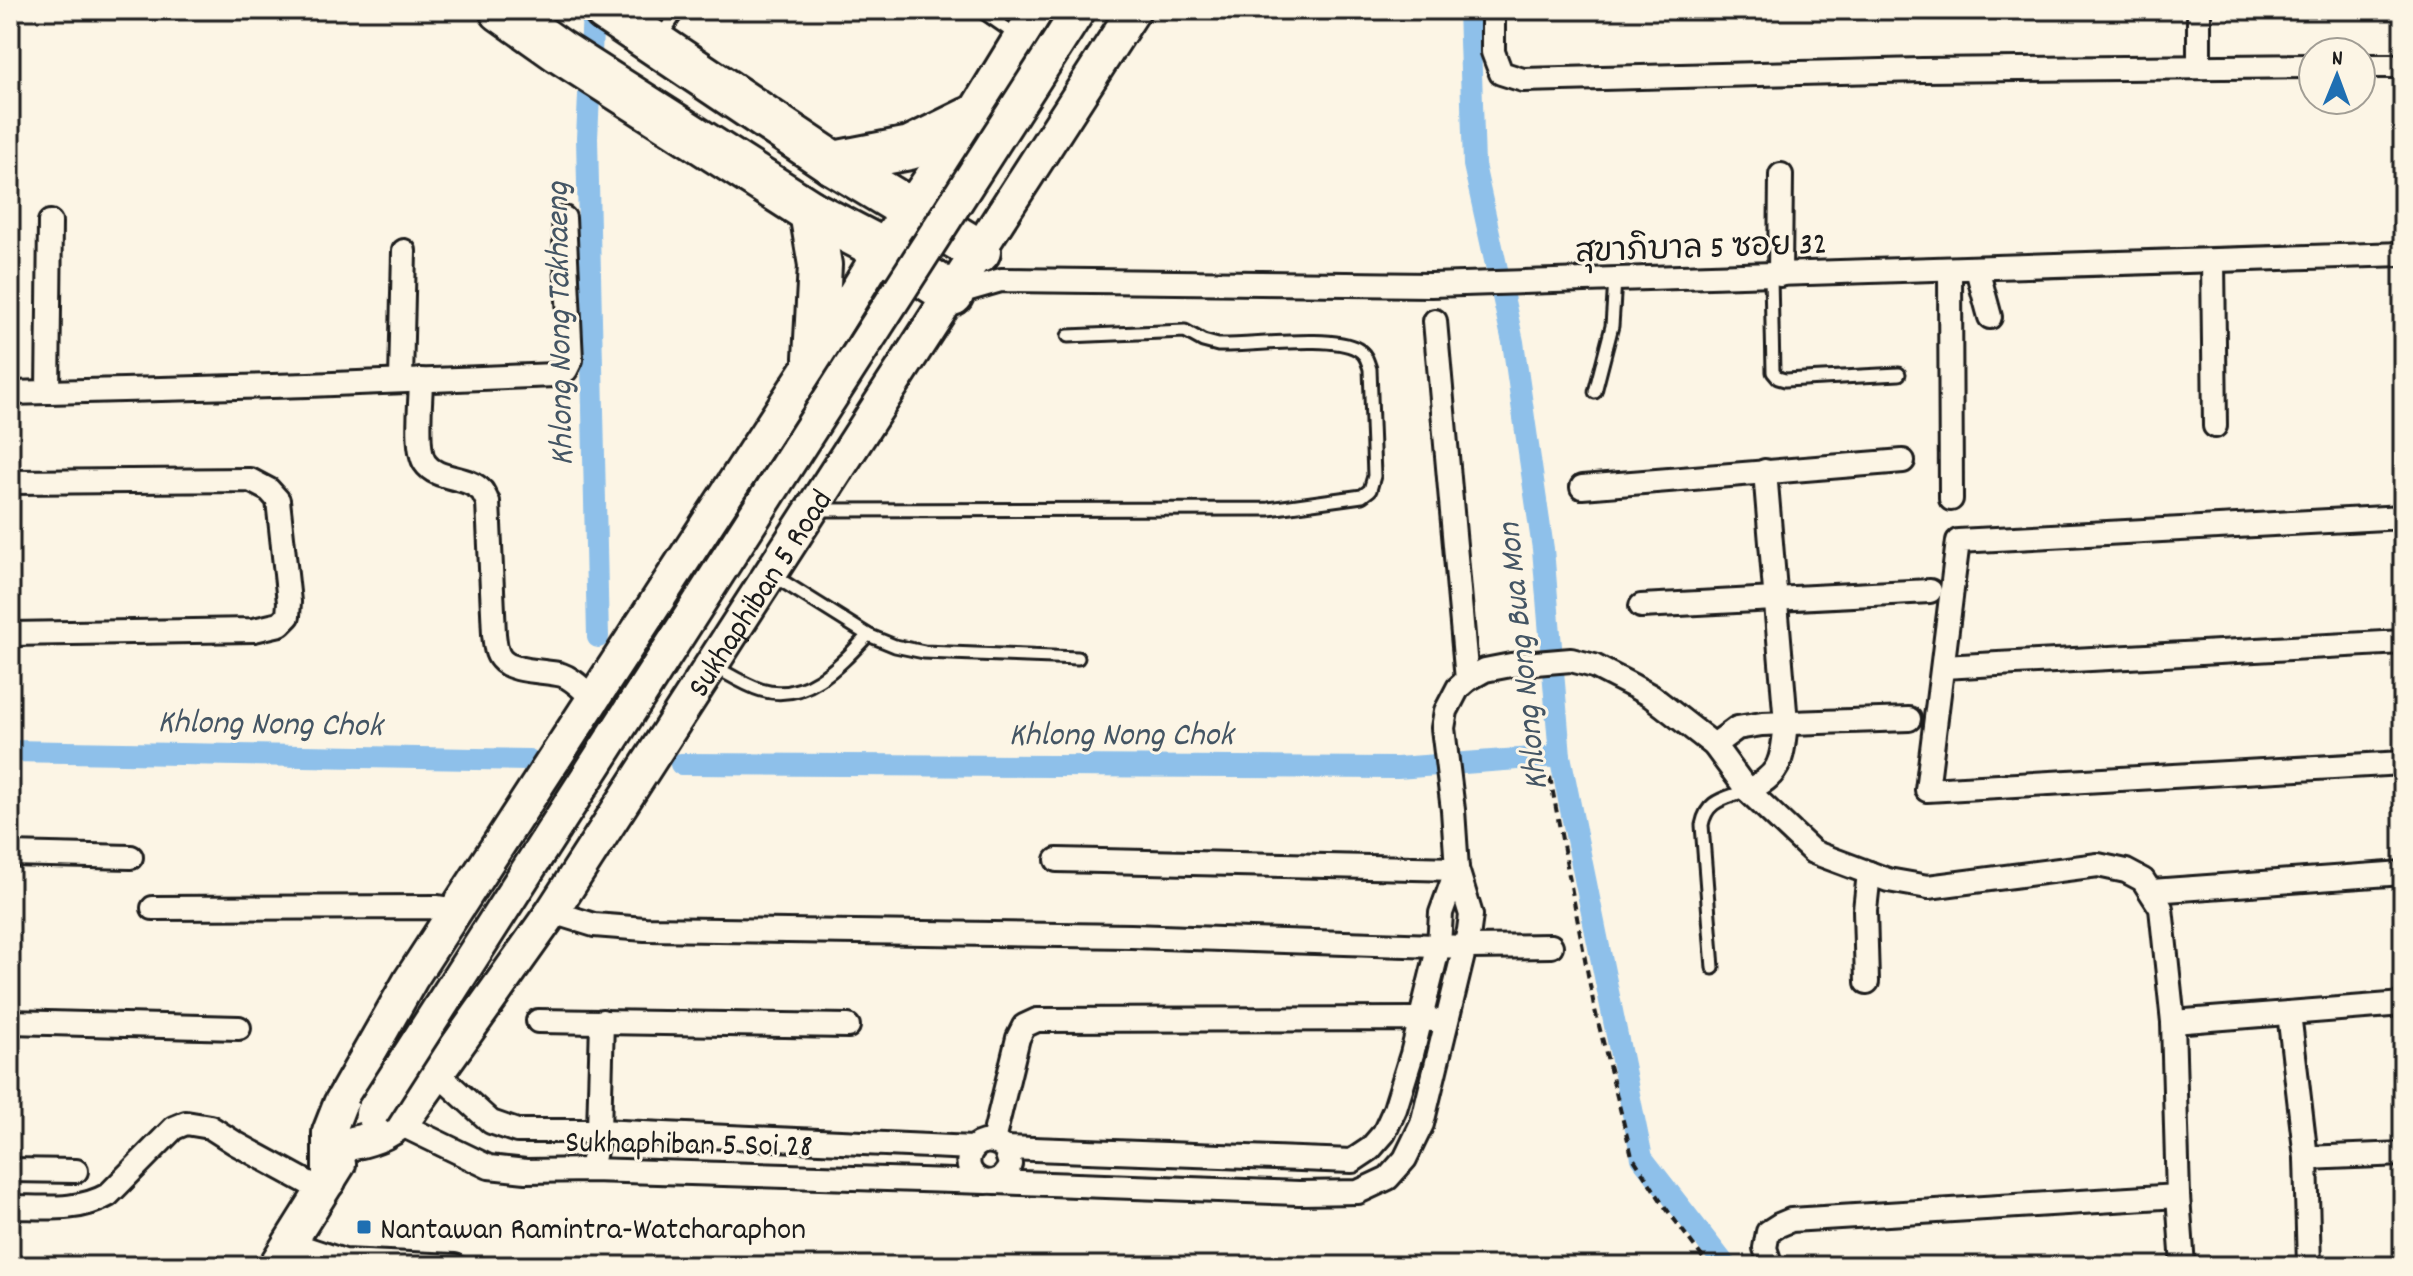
<svg xmlns="http://www.w3.org/2000/svg" width="2413" height="1276" font-family="Dekko,'Playpen Sans Thai',sans-serif">
	<style>
		.lines { fill: none; stroke-linecap: round; stroke-linejoin: round }
		.canal { stroke: #8ec0ea; stroke-width: 22 }
		.lane-casing { stroke: #1c1c1c; stroke-width: 17 }
		.street-casing { stroke: #1c1c1c; stroke-width: 28 }
		.secondary-casing { stroke: #1c1c1c; stroke-width: 38 }
		.highway-casing { stroke: #1c1c1c; stroke-width: 48 }
		.path { stroke: #1c1c1c; stroke-width: 4; stroke-dasharray: 8 6; stroke-linecap: butt }
		.lane { stroke: #fcf5e5; stroke-width: 11 }
		.street { stroke: #fcf5e5; stroke-width: 22 }
		.secondary { stroke: #fcf5e5; stroke-width: 32 }
		.highway { stroke: #fcf5e5; stroke-width: 42 }
		.secondary-bridge-casing { stroke: #1c1c1c; stroke-width: 38; stroke-linecap: butt }
		.secondary-bridge { stroke: #fcf5e5; stroke-width: 32 }
		.poi-dot { fill: #1f6fb2; stroke: #fcf5e5; stroke-width: 3 }
		.labels { text-anchor: middle; stroke-width: 6; stroke-linejoin: round; paint-order: stroke }
		.street-label { font-size: 32px; fill: #1c1c1c; stroke: #fcf5e5 }
		.poi-label { font-size: 32px; fill: #1c1c1c; stroke: #fcf5e5; text-anchor: start }
		.water-label { font-size: 34px; font-style: italic; fill: #445564; stroke: #fcf5e5 }
	</style>
	<rect width="100%" height="100%" fill="#fcf5e5"/>
	<filter id="ink" filterUnits="userSpaceOnUse"><feTurbulence type="fractalNoise" baseFrequency=".0125" numOctaves="2"/><feDisplacementMap in="SourceGraphic" scale="16" xChannelSelector="R" yChannelSelector="G"/><feConvolveMatrix kernelMatrix="1 2 1 2 8 2 1 2 1" color-interpolation-filters="sRGB"/></filter>
	<g filter="url(#ink)">
		<g class="lines">
			<g class="canal">
				<polyline points="593,10 587,138 598,637"/>
				<polyline points="1469,10 1474,165 1513,342 1543,549 1560,756 1642,1158 1726,1266"/>
				<polyline points="10,751 529,760"/>
				<polyline points="681,764 1397,768 1560,756"/>
			</g>
			<g class="lane-casing">
				<g id="lane">
					<polyline points="980,10 1019,37"/>
					<polyline points="661,36 679,10"/>
					<polyline points="1771,276 1773,372 1778,378 1785,380 1899,374"/>
					<polyline points="1595,392 1612,326 1615,280"/>
					<path d="M 815,510 L 1269,509 L 1362,496 L 1370,490 L 1374,476 L 1370,369 C 1367,360 1366,354 1357,349 C 1332,334 1251,346 1218,345 L 1203,341 L 1185,331 L 1068,336"/>
					<polyline points="774,576 868,635 895,646 924,652 1078,658"/>
					<path d="M 715,667 C 730,675 745,685 761,690 C 806,704 841,664 868,635"/>
					<path d="M 1713,968 L 1702,825 C 1707,799 1725,799 1747,790"/>
				</g>
			</g>
			<g class="street-casing">
				<g id="street">
					<polyline points="1493,10 1493,52 1501,73 1523,80 1922,70 2313,66"/>
					<polyline points="2199,10 2199,67"/>
					<polyline points="2361,66 2403,66"/>
					<polyline points="2213,261 2215,426"/>
					<polyline points="1977,269 1990,317"/>
					<polyline points="1950,270 1951,499"/>
					<polyline points="1780,275 1781,175"/>
					<polyline points="952,294 1001,280 1431,285 2403,254"/>
					<polyline points="1435,321 1467,680"/>
					<polyline points="401,380 404,251"/>
					<path d="M 421,380 C 421,399 415,448 425,463 C 437,481 468,475 482,491 C 483,492 487,501 488,502 L 494,634 C 495,641 495,652 501,659 C 512,673 546,670 562,675 C 574,679 584,691 593,698"/>
					<polyline points="48,392 50,222"/>
					<polyline points="10,393 308,385 555,375 566,370 571,360 564,218"/>
					<polyline points="10,482 250,480 269,490 278,500 289,602 288,616 280,624 254,630 10,634"/>
					<polyline points="1582,487 1903,461"/>
					<polyline points="2403,517 1958,541 1927,790 2403,763"/>
					<polyline points="1641,606 1930,591"/>
					<polyline points="1943,667 2403,642"/>
					<polyline points="1714,745 1737,728 1762,724 1909,719"/>
					<path d="M 1747,790 C 1782,776 1782,758 1786,723 L 1765,471"/>
					<polyline points="10,854 131,857"/>
					<polyline points="1057,860 1457,869"/>
					<polyline points="2152,891 2403,873"/>
					<polyline points="153,908 438,907 456,910"/>
					<polyline points="552,912 594,925 645,929 1131,936 1466,947 1551,946"/>
					<polyline points="1867,982 1865,910 1869,873"/>
					<polyline points="2289,1013 2306,1158 2309,1266"/>
					<polyline points="538,1021 848,1026"/>
					<polyline points="10,1022 239,1028"/>
					<polyline points="2173,1022 2403,1004"/>
					<polyline points="437,1073 491,1122 517,1131 599,1131 973,1148"/>
					<path d="M 400,1124 L 489,1167 L 526,1171 L 591,1170 L 987,1182 C 999,1182 1007,1176 1010,1164 L 1005,1148 C 973,1124 951,1174 987,1182"/>
					<polyline points="993,1141 1018,1038 1024,1026 1037,1020 1421,1019 1433,1020"/>
					<polyline points="1005,1148 1352,1161 1370,1149 1384,1133 1395,1109 1412,1054 1439,945 1441,913 1457,869"/>
					<polyline points="2306,1158 2403,1154"/>
					<polyline points="10,1170 76,1171"/>
					<polyline points="591,1170 599,1131 602,1021"/>
					<polyline points="995,1182 1299,1193 1358,1192 1388,1178 1405,1159 1422,1124 1469,930 1471,915 1457,869 1453,810 1443,728 1446,711 1458,688 1467,680 1485,670 1511,665 1571,660 1594,666 1633,686 1651,696 1714,745 1747,790 1813,852 1888,880 1928,887 2098,865 2126,871 2143,880 2161,908 2173,1022 2178,1196 2183,1266"/>
					<path d="M 10,1207 C 43,1207 78,1212 108,1195 L 174,1128 L 186,1123 L 210,1127 L 235,1143 L 323,1191"/>
					<polyline points="290,1243 344,1261 455,1266"/>
					<polyline points="1771,1266 1765,1248 1768,1232 1779,1225 1791,1220 2178,1196"/>
				</g>
			</g>
			<g class="secondary-casing">
				<g id="secondary">
					<path id="s1" d="M 353,1143 C 376,1138 394,1131 409,1113 L 552,912 L 1134,10"/>
					<polyline points="329,1181 329,1132 340,1104 411,979 815,358 882,249 963,131 1037,10"/>
					<polyline points="275,1266 339,1164"/>
				</g>
			</g>
			<g class="highway-casing">
				<g id="highway">
					<polyline points="501,10 559,51 811,212 882,249 952,294"/>
					<polyline points="605,10 833,163 979,251"/>
					<polyline points="833,163 910,148 969,119"/>
					<polyline points="811,212 820,265 815,358"/>
				</g>
			</g>
			<polyline class="path" points="1550,777 1594,1006 1632,1156 1665,1207 1709,1266"/>
			<use href="#lane" class="lane"/>
			<use href="#street" class="street"/>
			<use href="#secondary" class="secondary"/>
			<use href="#highway" class="highway"/>
			<g class="secondary-bridge-casing">
				<polyline id="secondary-bridge" points="372,1113 1079,10"/>
			</g>
			<use href="#secondary-bridge" class="secondary-bridge"/>
		</g>
	</g>
	<rect class="poi-dot" x="356" y="1219" width="16" height="16" rx="4"/>
	<g class="labels">
		<g class="street-label">
			<text transform="translate(1701 246) rotate(-2)" y="11">สุขาภิบาล 5 ซอย 32</text>
			<text dy="11" stroke="none"><textPath href="#s1" startOffset="692">Sukhaphiban 5 Road</textPath></text>
			<text transform="translate(689 1142) rotate(1)" y="11">Sukhaphiban 5 Soi 28</text>
		</g>
		<g class="poi-label">
			<text x="380" y="1238">Nantawan Ramintra-Watcharaphon</text>
		</g>
		<g class="water-label">
			<text transform="translate(557 324) rotate(-91)" y="12">Khlong Nong Takhaeng</text>
			<text transform="translate(1520 657) rotate(-96)" y="12">Khlong Nong Bua Mon</text>
			<text transform="translate(270 721) rotate(1)" y="12">Khlong Nong Chok</text>
			<text x="1121" y="744">Khlong Nong Chok</text>
		</g>
	</g>
	<rect width="2413" height="1276" fill="none" stroke="#fcf5e5" stroke-width="40"/>
	<rect x="20" y="20" width="2373" height="1236" fill="none" stroke="#1c1c1c" stroke-width="3" filter="url(#ink)"/>
	<g transform="translate(2337 76) rotate(1)"><circle r="38" fill="#fcf5e5" stroke="#a29e95" stroke-width="2"/>
	<path d="M0-6L14 30L0 20L-14 30Z" fill="#1f6fb2"/>
	<text y="-12" font-size="22" font-weight="bold" text-anchor="middle" fill="#1c1c1c">N</text>
	</g>
</svg>
